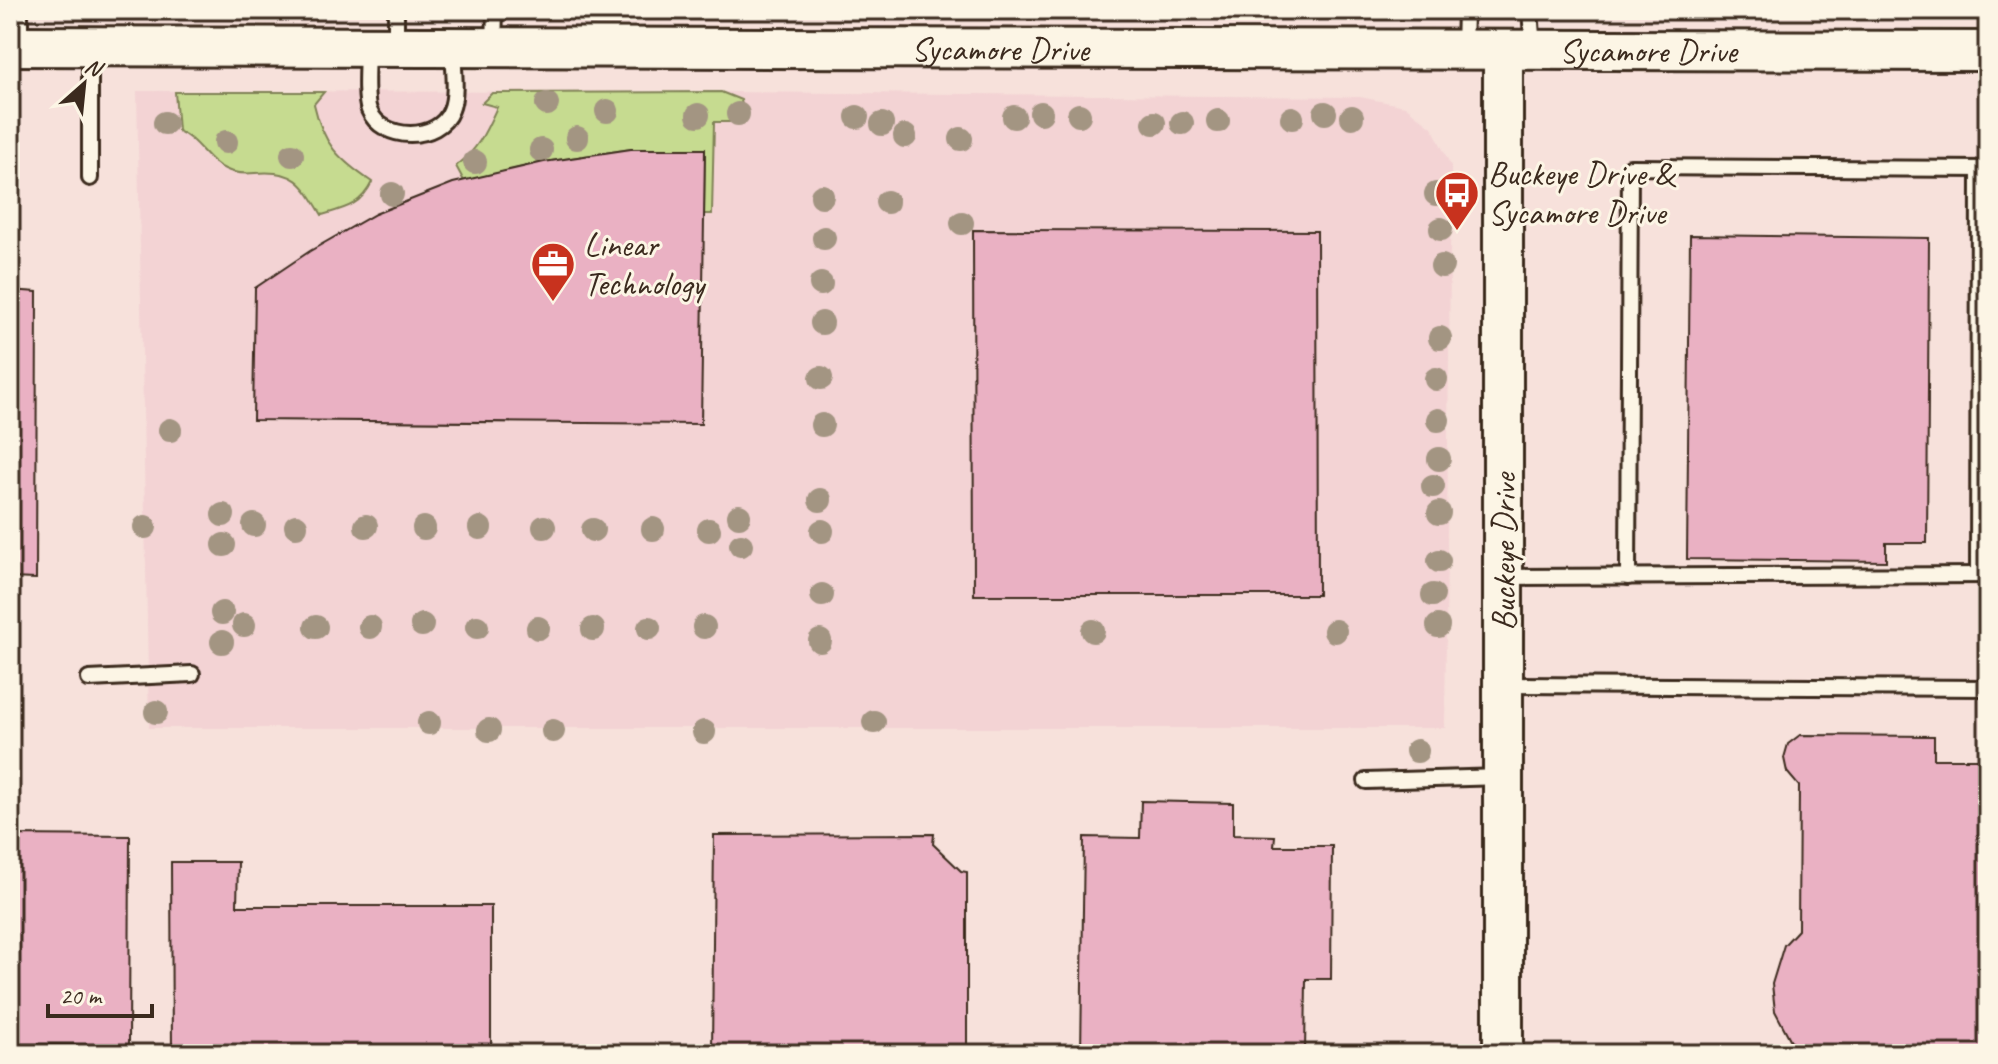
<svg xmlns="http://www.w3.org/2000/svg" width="1998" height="1064" font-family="Caveat,sans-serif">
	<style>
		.built { fill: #f3d3d4 }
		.green { fill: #c6db90; stroke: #808257; stroke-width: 2 }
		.building { fill: #eab1c3; stroke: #3b2a1e; stroke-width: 2 }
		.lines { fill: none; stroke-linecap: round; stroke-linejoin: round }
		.lane-casing { stroke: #3b2a1e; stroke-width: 20 }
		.secondary-casing { stroke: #3b2a1e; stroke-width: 44 }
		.lane { stroke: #fcf5e5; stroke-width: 14 }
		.secondary { stroke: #fcf5e5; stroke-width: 38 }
		.tree { fill: #a39582 }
		.labels { text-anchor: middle; stroke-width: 6; stroke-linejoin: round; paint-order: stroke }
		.street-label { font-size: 34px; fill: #3b2a1e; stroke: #fcf5e5 }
		.poi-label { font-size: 34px; fill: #3b2a1e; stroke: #fcf5e5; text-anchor: start }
	</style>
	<rect width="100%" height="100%" fill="#f7e1db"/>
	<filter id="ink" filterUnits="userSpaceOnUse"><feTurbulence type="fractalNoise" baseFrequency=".0125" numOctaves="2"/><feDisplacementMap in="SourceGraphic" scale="16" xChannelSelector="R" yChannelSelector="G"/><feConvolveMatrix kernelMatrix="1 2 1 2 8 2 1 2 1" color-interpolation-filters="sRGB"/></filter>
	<g filter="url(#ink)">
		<polygon class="built" points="137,91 721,92 1360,97 1405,106 1432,127 1451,166 1445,728 149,728"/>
		<g class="green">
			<path d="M 175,92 L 324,92 L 314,104 C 323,144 338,159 372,182 C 361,205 346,208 322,215 C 303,183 295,169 255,173 C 245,174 235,174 225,169 C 206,161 198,139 178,131 Z"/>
			<path d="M 721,92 L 741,100 L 745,122 L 714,122 L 712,214 L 704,214 L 705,149 L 631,149 L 544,162 L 464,181 L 456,166 C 478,150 486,131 497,107 L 482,103 L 492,93 Z"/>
		</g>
		<g class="building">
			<polygon points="631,149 705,149 701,424 253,420 255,288 310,251 375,214 453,183 544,162"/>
			<polygon points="973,230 1317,231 1318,595 974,595"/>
			<polygon points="1690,235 1929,238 1927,543 1886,543 1886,561 1687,559"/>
			<polygon points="10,290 37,292 36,579 10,578"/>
			<polygon points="1800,735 1934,736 1934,759 1988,759 1988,1054 1799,1054 1799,1048 1791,1041 1775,1011 1772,984 1784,945 1798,930 1799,786 1787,772 1784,758 1788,744"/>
			<polygon points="1141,801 1233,803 1233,835 1275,836 1274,846 1332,846 1331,979 1306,979 1305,1054 1081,1054 1084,837 1140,838"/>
			<polygon points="934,834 933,844 961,871 967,872 967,1054 712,1054 714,835"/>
			<polygon points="10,835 130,836 129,1045 10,1044"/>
			<polygon points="171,862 238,862 237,906 491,906 491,1054 172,1054"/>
		</g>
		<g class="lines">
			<g class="lane-casing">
				<g id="lane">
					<polyline points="20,10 20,45"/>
					<polyline points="1530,10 1533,49"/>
					<polyline points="90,46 90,178"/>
					<polyline points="396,46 396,10"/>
					<polyline points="494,46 495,10"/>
					<path d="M 367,47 C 367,63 364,97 369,110 C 382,142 439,142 451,110 C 458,93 453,66 453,47"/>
					<polyline points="1464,49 1465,10"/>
					<polyline points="1978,575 1979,169"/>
					<polyline points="1504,577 1988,575"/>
					<polyline points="1628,577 1630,167 1988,169"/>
					<polyline points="89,679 192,674"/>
					<polyline points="1504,685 1988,688"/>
					<polyline points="1366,781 1502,777"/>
				</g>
			</g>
			<g class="secondary-casing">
				<g id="secondary">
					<path id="s1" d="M 10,46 L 1988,51"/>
					<polyline points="1503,1054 1503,50"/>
				</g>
			</g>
			<use href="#lane" class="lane"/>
			<use href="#secondary" class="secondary"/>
		</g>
		<g class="tree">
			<circle cx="547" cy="104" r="12"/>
			<circle cx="607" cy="111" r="12"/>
			<circle cx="1041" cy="113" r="12"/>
			<circle cx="1325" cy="113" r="12"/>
			<circle cx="738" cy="114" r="12"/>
			<circle cx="698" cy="115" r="12"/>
			<circle cx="1079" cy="115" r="12"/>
			<circle cx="857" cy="117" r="12"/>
			<circle cx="1014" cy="117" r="12"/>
			<circle cx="1352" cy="117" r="12"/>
			<circle cx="1292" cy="118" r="12"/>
			<circle cx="1218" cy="121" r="12"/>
			<circle cx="165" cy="123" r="12"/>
			<circle cx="1154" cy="123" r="12"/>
			<circle cx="1182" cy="123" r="12"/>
			<circle cx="882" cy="124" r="12"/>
			<circle cx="905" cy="136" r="12"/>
			<circle cx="577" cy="138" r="12"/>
			<circle cx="961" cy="139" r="12"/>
			<circle cx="226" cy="142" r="12"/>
			<circle cx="541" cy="150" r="12"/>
			<circle cx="292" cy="155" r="12"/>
			<circle cx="475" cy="162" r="12"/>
			<circle cx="392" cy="194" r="12"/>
			<circle cx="1436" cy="194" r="12"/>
			<circle cx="822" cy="196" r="12"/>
			<circle cx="887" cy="202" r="12"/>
			<circle cx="962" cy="223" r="12"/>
			<circle cx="1441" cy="229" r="12"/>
			<circle cx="824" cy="238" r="12"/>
			<circle cx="1442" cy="266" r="12"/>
			<circle cx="821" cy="284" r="12"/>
			<circle cx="822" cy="323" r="12"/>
			<circle cx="1440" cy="338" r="12"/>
			<circle cx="821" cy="378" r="12"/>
			<circle cx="1436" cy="379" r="12"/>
			<circle cx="1438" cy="420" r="12"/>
			<circle cx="822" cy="425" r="12"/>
			<circle cx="170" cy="430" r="12"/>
			<circle cx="1439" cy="459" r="12"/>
			<circle cx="1433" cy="486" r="12"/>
			<circle cx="820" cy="500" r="12"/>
			<circle cx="1439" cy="513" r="12"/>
			<circle cx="223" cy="515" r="12"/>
			<circle cx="739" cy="516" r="12"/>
			<circle cx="254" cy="525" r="12"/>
			<circle cx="296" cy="526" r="12"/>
			<circle cx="366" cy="526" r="12"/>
			<circle cx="145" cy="527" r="12"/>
			<circle cx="544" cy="527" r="12"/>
			<circle cx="424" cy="528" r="12"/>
			<circle cx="480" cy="528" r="12"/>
			<circle cx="653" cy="529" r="12"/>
			<circle cx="593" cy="530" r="12"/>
			<circle cx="709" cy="530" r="12"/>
			<circle cx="822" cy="531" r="12"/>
			<circle cx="224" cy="545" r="12"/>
			<circle cx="741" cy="545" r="12"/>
			<circle cx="1439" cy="561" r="12"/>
			<circle cx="822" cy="595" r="12"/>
			<circle cx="1433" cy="595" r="12"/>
			<circle cx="222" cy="613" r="12"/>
			<circle cx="244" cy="625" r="12"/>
			<circle cx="422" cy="625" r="12"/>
			<circle cx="1438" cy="626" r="12"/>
			<circle cx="316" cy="627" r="12"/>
			<circle cx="370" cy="627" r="12"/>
			<circle cx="477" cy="627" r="12"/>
			<circle cx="704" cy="627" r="12"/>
			<circle cx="538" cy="628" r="12"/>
			<circle cx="649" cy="628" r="12"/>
			<circle cx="593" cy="629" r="12"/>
			<circle cx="1093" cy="631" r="12"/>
			<circle cx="1335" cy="631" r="12"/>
			<circle cx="820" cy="641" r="12"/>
			<circle cx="222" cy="642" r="12"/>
			<circle cx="156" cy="712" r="12"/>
			<circle cx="874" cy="722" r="12"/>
			<circle cx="429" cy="723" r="12"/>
			<circle cx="489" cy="730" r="12"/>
			<circle cx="553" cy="731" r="12"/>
			<circle cx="704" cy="732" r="12"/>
			<circle cx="1417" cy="751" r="12"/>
		</g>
	</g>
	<defs>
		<g id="bus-pin" transform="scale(2.3)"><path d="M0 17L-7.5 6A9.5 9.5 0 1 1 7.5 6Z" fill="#c8321e" stroke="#fcf5e5"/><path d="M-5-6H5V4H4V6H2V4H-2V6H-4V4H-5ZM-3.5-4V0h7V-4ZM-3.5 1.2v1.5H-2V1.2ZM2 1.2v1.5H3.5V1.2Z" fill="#fff"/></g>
		<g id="office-pin" transform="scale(2.3)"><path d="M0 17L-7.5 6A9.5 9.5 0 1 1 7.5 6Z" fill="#c8321e" stroke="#fcf5e5"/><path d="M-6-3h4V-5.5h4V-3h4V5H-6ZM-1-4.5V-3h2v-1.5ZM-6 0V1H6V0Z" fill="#fff"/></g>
	</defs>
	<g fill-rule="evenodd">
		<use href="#bus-pin" x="1457" y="193"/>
		<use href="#office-pin" x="553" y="264"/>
	</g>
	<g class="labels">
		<g class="street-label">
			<text dy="12" stroke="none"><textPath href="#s1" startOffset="990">Sycamore Drive</textPath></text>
			<text dy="12" stroke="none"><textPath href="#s1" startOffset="1638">Sycamore Drive</textPath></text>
			<text transform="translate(1503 552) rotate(-90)" y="12">Buckeye Drive</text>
		</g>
		<g class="poi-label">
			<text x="1488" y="185">Buckeye Drive &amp;<tspan x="1488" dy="39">Sycamore Drive</tspan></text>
			<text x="584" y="256">Linear<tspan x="584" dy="39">Technology</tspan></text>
		</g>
	</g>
	<rect width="1998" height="1064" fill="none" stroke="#fcf5e5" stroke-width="40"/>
	<rect x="20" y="20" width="1958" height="1024" fill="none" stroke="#3b2a1e" stroke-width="3" filter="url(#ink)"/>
	<g transform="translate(84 84) rotate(27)" stroke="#fcf5e5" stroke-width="6" paint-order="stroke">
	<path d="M0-6L14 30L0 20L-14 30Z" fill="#3b2a1e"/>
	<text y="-12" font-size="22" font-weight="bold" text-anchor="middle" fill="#3b2a1e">N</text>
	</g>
	<path d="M48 1004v12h104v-12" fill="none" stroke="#3b2a1e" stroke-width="4"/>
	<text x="60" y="1004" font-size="24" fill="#3b2a1e" stroke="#fcf5e5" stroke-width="6" paint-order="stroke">20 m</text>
</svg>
